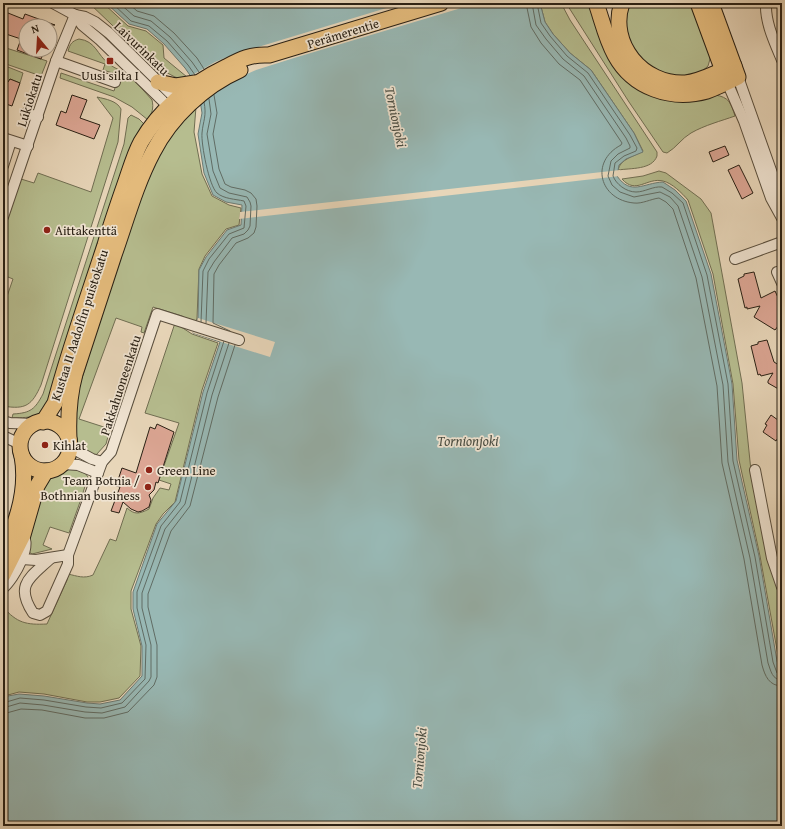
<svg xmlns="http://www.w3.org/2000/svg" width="785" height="829" font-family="'Gentium Book Plus',serif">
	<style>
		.green { fill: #b6bd8f; stroke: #706e52 }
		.water { fill: #98b8b4; stroke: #6c7b74 }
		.pier { fill: #e8d6b9 }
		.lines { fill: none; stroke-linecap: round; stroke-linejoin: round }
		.shore { stroke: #606c64; stroke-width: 1 }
		.building { fill: #dca694; stroke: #292014 }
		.minor-casing { stroke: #594e3d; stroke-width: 12 }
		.highway-casing { stroke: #292014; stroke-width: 17 }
		.minor { stroke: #f0e4d2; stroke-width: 10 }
		.highway { stroke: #e4bb7c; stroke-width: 15 }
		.poi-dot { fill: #8f2418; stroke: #f0e4d2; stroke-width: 1.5 }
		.labels { text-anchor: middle; stroke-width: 3.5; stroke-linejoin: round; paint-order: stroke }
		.street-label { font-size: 13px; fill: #292014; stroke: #f0e4d2 }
		.poi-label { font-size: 13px; fill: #292014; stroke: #f0e4d2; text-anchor: start }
		.water-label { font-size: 14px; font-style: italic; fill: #4a4e44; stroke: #f0e4d2 }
	</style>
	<rect width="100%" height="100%" fill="#e8d6b9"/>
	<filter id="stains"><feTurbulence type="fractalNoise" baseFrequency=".005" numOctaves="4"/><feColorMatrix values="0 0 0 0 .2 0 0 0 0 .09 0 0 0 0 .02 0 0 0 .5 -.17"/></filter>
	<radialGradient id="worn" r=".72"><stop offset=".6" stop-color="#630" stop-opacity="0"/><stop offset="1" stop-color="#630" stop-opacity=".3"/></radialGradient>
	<g class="green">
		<polygon points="89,3 103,3 128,26 146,31 163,45 164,58 187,77 182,79 175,77 156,67"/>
		<path d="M 540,3 L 561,3 L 570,20 L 657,152 L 657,156 C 652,170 631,168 618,170 C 620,159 635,156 643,151 L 634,133 L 591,70 L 570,53 L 553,34 L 545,22 Z"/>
		<path d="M 566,3 L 590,3 L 610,57 L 715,95 C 729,97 731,103 735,116 C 721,121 705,125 691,133 C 682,138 676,148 667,153 L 663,152 L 629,102 Z"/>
		<polygon points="626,3 692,3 709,50 710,59 708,66 699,74 677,78 645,66 626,40"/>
		<path d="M 79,39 C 96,41 97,55 109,64 C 115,69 124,71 130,77 C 138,84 145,92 152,100 C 154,108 152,113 148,120 L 132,107 L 114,97 L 60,78 L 61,73 L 114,91 L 119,75 L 103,70 L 105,64 L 68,51 C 70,44 72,41 79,39 Z"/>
		<polygon points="3,47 47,61 41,76 3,63"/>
		<polygon points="3,65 23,73 20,83 10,79 8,82 3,81"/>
		<path d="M 97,97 C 106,99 117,101 121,109 L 118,142 L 41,385 C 32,405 26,410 3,406 L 3,357 L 5,351 L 3,350 L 3,308 L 13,279 L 3,275 L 3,227 L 21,179 L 34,183 L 38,173 L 91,192 L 113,118 Z"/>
		<polygon points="196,107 194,132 202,174 212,196 229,205 241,208 239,225 226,229 205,256 199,269 197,318 195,325 182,316 153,307 144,333 141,332 142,327 116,318 79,419 110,429 106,444 96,455 89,454 80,448 76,441 74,404 125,239 148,176 165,140"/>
		<path d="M 131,115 L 139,119 L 145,125 L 50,398 C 40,419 33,417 12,418 L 13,414 C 31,413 35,409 43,394 L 124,144 L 128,118 Z"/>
		<path d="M 659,171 L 666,173 L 701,199 L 711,213 L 742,383 L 751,471 L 770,559 L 782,593 L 782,668 L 779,661 L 760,556 L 739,460 L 733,384 L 713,274 L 688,200 C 682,193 672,183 663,181 C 647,177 636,195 622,179 L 643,176 Z"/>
		<path d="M 175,323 L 192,334 L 218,343 L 202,390 L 175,502 L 163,514 L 156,524 L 131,591 L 131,609 L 141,646 L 140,676 L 119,698 L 100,702 L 87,702 L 44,694 L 19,692 L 8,695 L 3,698 L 3,607 C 17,623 26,625 47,624 L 67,580 L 68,574 C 77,576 84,579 93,575 L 110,539 L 116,541 L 127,508 C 135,515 139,514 149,509 L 153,498 L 160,488 L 169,490 L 171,484 L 159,480 L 179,423 L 145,413 Z"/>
		<path d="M 72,468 L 85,473 L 88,477 L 80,502 L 69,533 L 50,527 L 43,545 L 52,549 L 32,554 L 29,552 C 28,526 38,502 47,478 L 65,469 Z"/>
	</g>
	<path class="water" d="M 106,3 L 540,3 L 545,22 L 553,34 L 570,53 L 591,70 L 634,133 L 643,152 L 626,159 L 619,165 L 617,176 C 631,196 643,183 663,182 L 675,190 L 686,201 L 711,274 L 732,384 L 737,460 L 759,556 L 777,661 L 782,676 L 782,826 L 3,826 L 3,775 L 5,765 L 3,740 L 4,700 L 8,696 L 19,694 L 44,696 L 87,703 L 100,704 L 120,700 L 142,676 L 142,646 L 133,609 L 133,592 L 157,524 L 176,501 L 203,392 L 220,342 L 193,333 L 198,318 L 199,270 L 206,257 L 227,230 L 241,225 L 242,205 L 226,202 L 213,195 L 204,173 L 198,134 L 202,113 L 199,94 L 194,81 L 185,68 L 164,44 L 147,29 L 129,24 Z"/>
	<g class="pier">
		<polygon points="403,3 478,3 294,58 256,70 238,78 189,77 215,62 232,55"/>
		<polygon points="620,170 620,176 239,219 240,212"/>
		<polygon points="198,318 275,342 270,357 193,333"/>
	</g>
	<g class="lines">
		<g class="shore">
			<polyline points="112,3 131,21 149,26 167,41 188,65 195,75"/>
			<polyline points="119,3 134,16 151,21 170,37 192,62 199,72"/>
			<polyline points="128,3 137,11 154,16 174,33 197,58 204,69"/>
			<path d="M 526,3 L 531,27 L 541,43 L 559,64 L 580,80 L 622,143 L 621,145 C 589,162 600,200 634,203 C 642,204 651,199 659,198 L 666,202 L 673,209 L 696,278 L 717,386 L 722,463 L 744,559 L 762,665 C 765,676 769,686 782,686"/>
			<path d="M 532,3 L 536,25 L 546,39 L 563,59 L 584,76 L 626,138 L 630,146 L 630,148 L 618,154 L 611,161 L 608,176 L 612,185 L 620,192 L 634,197 L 660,192 L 670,197 L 678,206 L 702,277 L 723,385 L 728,462 L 750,558 L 768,663 C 771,671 772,680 782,680"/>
			<path d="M 537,3 L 541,23 L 550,36 L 567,56 L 588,73 L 630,135 L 637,148 L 636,151 L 624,156 L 615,163 L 613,176 C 616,184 626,192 636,192 C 645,192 653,186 662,187 L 672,193 L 683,203 L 707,275 L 728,384 L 733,461 L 755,557 L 773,662 L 777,673 L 782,675"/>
			<polyline points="214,95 217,113 213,134 219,169 225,184 231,187 245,190 251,193 256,199 257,206 256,227 254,233 248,238 236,243 219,265 214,274 213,323 230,331"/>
			<path d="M 201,322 L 203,271 L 209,259 L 229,234 L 244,228 L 246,206 L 244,201 C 235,199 224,199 217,193 C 209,186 201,144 202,133 C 203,121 207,116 204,102"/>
			<polyline points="206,323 208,272 214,262 232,238 244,234 248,230 250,226 251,206 250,202 247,197 229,193 220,188 213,171 207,134 211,114 209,99"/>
			<polyline points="3,703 20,698 44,700 86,707 101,708 122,703 145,679 146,645 137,608 137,592 161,526 180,502 207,393 224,341"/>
			<polyline points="3,708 20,703 43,705 85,712 102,713 125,707 149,681 151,677 151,645 142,608 142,593 165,529 185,504 212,395 229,343"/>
			<polyline points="3,714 21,709 42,710 85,718 104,718 128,712 154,685 157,677 157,645 148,607 148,594 171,531 190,506 218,397 235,345"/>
		</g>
	</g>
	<g class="building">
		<polygon points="3,11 23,19 25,14 55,25 26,26 26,50 45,50 41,59 17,50 21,39 3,33"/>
		<polygon points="10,79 20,83 12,106 3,103 3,81 8,82"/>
		<polygon points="72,95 87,100 80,118 100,125 94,139 56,125 61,111 66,113"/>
		<polygon points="725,146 729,155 713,162 709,152"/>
		<polygon points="739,165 753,193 742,199 728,170"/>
		<polygon points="754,272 761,298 775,291 782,306 782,327 779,325 775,330 754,317 760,306 747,309 747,307 745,308 738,279 744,276 744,274"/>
		<polygon points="767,340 774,362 782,367 782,391 768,383 768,381 773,373 761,376 760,374 758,375 751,346 758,344 758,342"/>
		<polygon points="771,415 782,423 782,442 777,439 776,441 763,432 767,425 765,424"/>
		<polygon points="157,424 174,432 158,483 156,482 154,490 149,495 151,500 149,507 142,511 138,512 131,509 123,502 119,513 111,511 120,487 116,486 122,468 136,473 150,427 155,429"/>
	</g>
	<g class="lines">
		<g class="minor-casing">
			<g id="minor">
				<polyline points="53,3 75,15 85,17 95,22 109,33 180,103"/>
				<path d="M 766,3 C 765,23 775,43 782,60"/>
				<polyline points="75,15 82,25 100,40 172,110"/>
				<polyline points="56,61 115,82"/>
				<polyline points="738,77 773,176 781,210"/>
				<polyline points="727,82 744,121 771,198 782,218"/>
				<polyline points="26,113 38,117"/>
				<polyline points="3,138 28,146"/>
				<polyline points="3,166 11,141"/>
				<polyline points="3,217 56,61 75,15"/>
				<polyline points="735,259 782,242"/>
				<polyline points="777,272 782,283"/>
				<polyline points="3,421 10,423 34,424"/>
				<polyline points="3,436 20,444"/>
				<polyline points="70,447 92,459 102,462"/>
				<polyline points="63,464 78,465 98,473"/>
				<polyline points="755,470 772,558 782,587"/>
				<path d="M 3,533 C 8,530 13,529 18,531 C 38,539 13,580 3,588"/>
				<path d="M 51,558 C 31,577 14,584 33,613 L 40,615 L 47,611 L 68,564 L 68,555 L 98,473 L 102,462 L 111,452 L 157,314 L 239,340"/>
				<polyline points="22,559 36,560 68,555"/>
			</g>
		</g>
		<g class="highway-casing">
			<g id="highway">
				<path d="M 596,3 C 602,20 606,39 615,55 C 633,88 671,101 707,91 C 718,87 728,82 738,77 L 711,3"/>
				<path d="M 622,3 C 608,44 643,85 685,83 C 701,82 718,71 734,66"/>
				<polyline points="698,3 726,79"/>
				<polyline points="158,82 176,86 195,83"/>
				<circle cx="45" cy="446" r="25"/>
				<path d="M 43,422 L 55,403 C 69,350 88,297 105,245 C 111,224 118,204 125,184 C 130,170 134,155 141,142 C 161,108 191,84 226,67 C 241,59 251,54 269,55 L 441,3"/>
				<path d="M 69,439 C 68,416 69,396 75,374 C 88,334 101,295 114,255 C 126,221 136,184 153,152 C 171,117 204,86 240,70"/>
				<path d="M 3,551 C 18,521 28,489 22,456"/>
				<polyline points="3,575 23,535 37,486 46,471"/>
			</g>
		</g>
		<use href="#minor" class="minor"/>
		<use href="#highway" class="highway"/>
	</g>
	<g class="poi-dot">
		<rect x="106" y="57" width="8" height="8" rx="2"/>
		<circle cx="47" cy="230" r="4"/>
		<circle cx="45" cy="445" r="4"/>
		<circle cx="149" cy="470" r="4"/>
		<circle cx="148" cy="487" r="4"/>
	</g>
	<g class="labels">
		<g class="street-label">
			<text transform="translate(343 33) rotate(-17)" y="5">Perämerentie</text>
			<text transform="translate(142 48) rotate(44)" y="5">Laivurinkatu</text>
			<text transform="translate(29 100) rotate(-72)" y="5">Lukiokatu</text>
			<text transform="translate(79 325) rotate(-72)" y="5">Kustaa II Aadolfin puistokatu</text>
			<text transform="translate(120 385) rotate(-72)" y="5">Pakkahuoneenkatu</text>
		</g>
		<g class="poi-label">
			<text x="110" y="80" text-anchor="middle">Uusi silta I</text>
			<text x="55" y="235">Aittakenttä</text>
			<text x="53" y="450">Kihlat</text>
			<text x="157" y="475">Green Line</text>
			<text x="140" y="485" text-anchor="end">Team Botnia /<tspan x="140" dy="15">Bothnian business</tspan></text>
		</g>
		<g class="water-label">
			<text transform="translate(396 117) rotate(78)" y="5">Tornionjoki</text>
			<text x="468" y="446">Tornionjoki</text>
			<text transform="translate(419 758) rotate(-85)" y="5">Tornionjoki</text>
		</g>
	</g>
	<rect width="785" height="829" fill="none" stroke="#e8d6b9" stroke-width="16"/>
	<rect x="4" y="4" width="777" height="821" fill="none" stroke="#292014" stroke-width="2"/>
	<rect x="8" y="8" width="769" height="813" fill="none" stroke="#292014"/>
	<g transform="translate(38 38) rotate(342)"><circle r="19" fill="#f0e4d2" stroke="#a09686"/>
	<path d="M0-3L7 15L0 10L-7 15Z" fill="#8f2418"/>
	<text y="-6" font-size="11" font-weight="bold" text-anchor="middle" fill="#292014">N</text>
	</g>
	<rect width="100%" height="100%" filter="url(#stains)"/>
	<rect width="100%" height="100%" fill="url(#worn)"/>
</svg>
